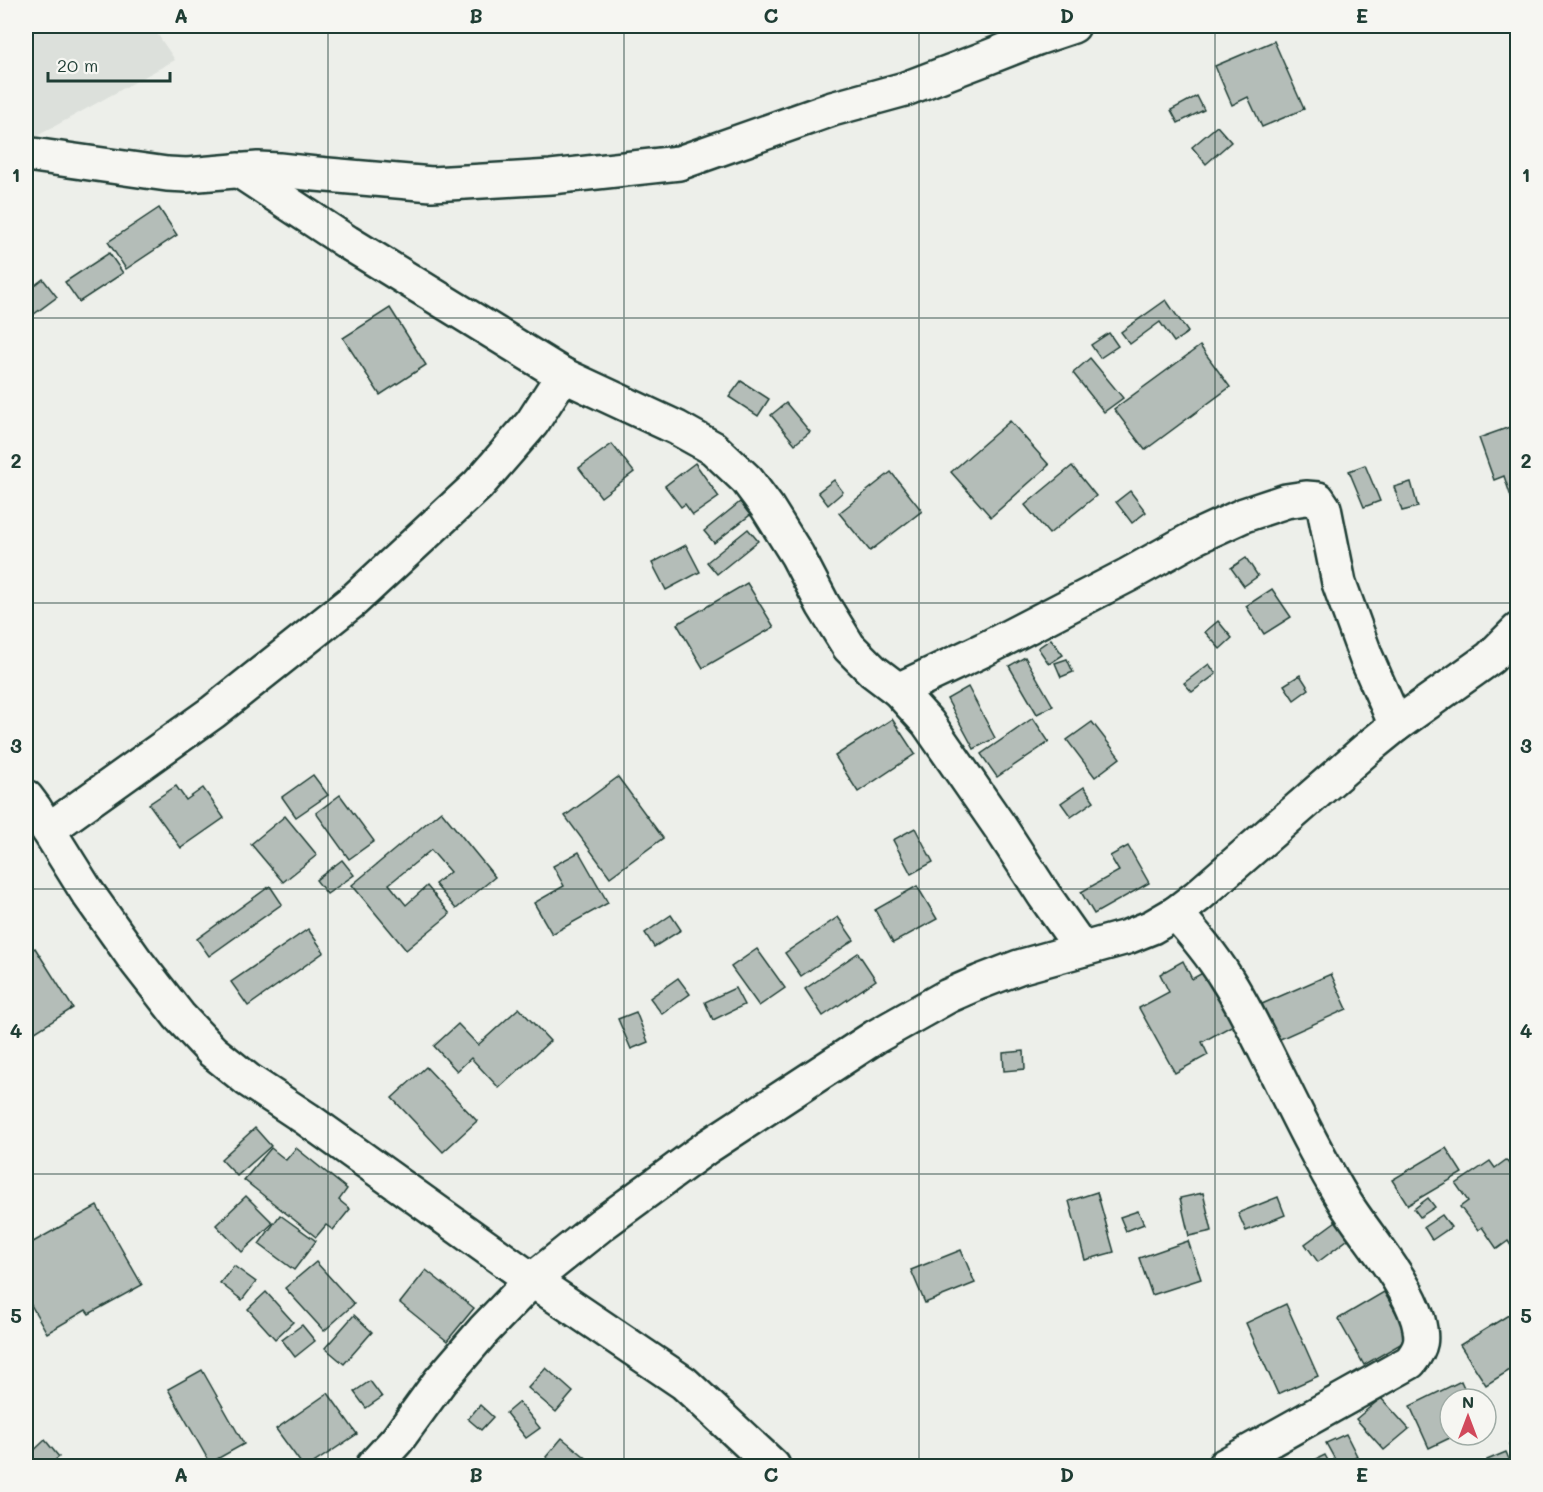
<svg xmlns="http://www.w3.org/2000/svg" width="1543" height="1492" font-family="Mali,sans-serif">
	<style>
		.built { fill: #dce0db }
		.building { fill: #b4bdb8; stroke: #1f3d34; stroke-width: 1.5 }
		.lines { fill: none; stroke-linecap: round; stroke-linejoin: round }
		.minor-casing { stroke: #1f3d34; stroke-width: 38 }
		.tertiary-casing { stroke: #1f3d34; stroke-width: 38 }
		.minor { stroke: #f6f6f2; stroke-width: 33 }
		.tertiary { stroke: #f6f6f2; stroke-width: 33 }
		.grid { fill: none; stroke: #1f3d34; stroke-width: 1.5; stroke-opacity: 0.55 }
		.neatline { fill: none; stroke: #1f3d34; stroke-width: 2 }
		.grid-label { font-size: 20px; text-anchor: middle; font-weight: bold; fill: #1f3d34 }
	</style>
	<rect width="100%" height="100%" fill="#edefea"/>
	<filter id="ink" filterUnits="userSpaceOnUse"><feTurbulence type="fractalNoise" baseFrequency=".0167" numOctaves="2"/><feDisplacementMap in="SourceGraphic" scale="12" xChannelSelector="R" yChannelSelector="G"/><feConvolveMatrix kernelMatrix="1 2 1 2 8 2 1 2 1" color-interpolation-filters="sRGB"/></filter>
	<g filter="url(#ink)">
		<polygon class="built" points="26,26 152,26 175,60 26,142"/>
		<g class="building">
			<polygon points="1274,41 1304,109 1262,127 1248,97 1232,105 1215,66"/>
			<polygon points="1197,96 1204,110 1178,123 1171,110"/>
			<polygon points="1217,126 1231,142 1206,164 1192,147"/>
			<polygon points="159,208 177,235 126,269 108,242"/>
			<polygon points="109,253 123,273 79,302 65,282"/>
			<polygon points="43,279 57,297 26,320 26,292"/>
			<polygon points="1166,300 1188,332 1174,342 1160,322 1130,344 1121,332"/>
			<polygon points="390,308 426,365 380,395 343,338"/>
			<polygon points="1109,333 1118,346 1100,358 1091,345"/>
			<polygon points="1200,346 1230,387 1145,450 1114,409"/>
			<polygon points="1090,358 1123,398 1104,412 1073,373"/>
			<polygon points="741,381 769,399 758,416 729,397"/>
			<polygon points="786,403 810,432 795,444 771,415"/>
			<polygon points="1010,421 1049,465 991,517 951,472"/>
			<polygon points="1518,424 1518,502 1513,503 1504,476 1494,480 1479,438"/>
			<polygon points="612,444 634,472 601,497 579,468"/>
			<polygon points="695,463 719,497 693,515 685,504 681,507 665,486"/>
			<polygon points="1365,465 1380,501 1364,507 1349,471"/>
			<polygon points="1072,466 1096,496 1049,534 1025,505"/>
			<polygon points="891,472 922,511 870,551 839,513"/>
			<polygon points="834,480 843,492 828,505 818,492"/>
			<polygon points="1411,482 1418,507 1402,511 1394,487"/>
			<polygon points="1130,491 1146,512 1132,523 1116,502"/>
			<polygon points="740,502 750,515 714,543 704,531"/>
			<polygon points="748,529 758,541 717,574 707,562"/>
			<polygon points="686,545 700,572 666,590 652,563"/>
			<polygon points="1246,558 1258,576 1244,586 1231,568"/>
			<polygon points="747,583 774,627 703,668 677,624"/>
			<polygon points="1272,589 1291,617 1264,634 1246,606"/>
			<polygon points="1218,621 1232,638 1220,649 1205,632"/>
			<polygon points="1051,639 1063,655 1049,664 1038,648"/>
			<polygon points="1025,657 1053,706 1037,714 1009,666"/>
			<polygon points="1067,659 1073,672 1061,677 1055,663"/>
			<polygon points="1209,664 1216,674 1192,692 1184,683"/>
			<polygon points="1300,675 1309,689 1294,700 1284,685"/>
			<polygon points="968,687 995,738 974,749 947,699"/>
			<polygon points="1033,718 1049,742 997,777 981,754"/>
			<polygon points="892,719 915,754 858,792 835,756"/>
			<polygon points="1092,722 1120,758 1095,777 1067,740"/>
			<polygon points="313,775 328,795 296,817 282,797"/>
			<polygon points="618,777 663,838 610,877 565,816"/>
			<polygon points="176,786 186,800 203,788 224,818 181,848 149,804"/>
			<polygon points="1084,787 1094,801 1071,817 1061,803"/>
			<polygon points="340,795 374,841 349,859 316,813"/>
			<polygon points="441,811 495,877 456,909 435,884 450,872 431,850 389,884 406,905 427,886 450,914 406,950 352,885"/>
			<polygon points="285,816 317,855 283,882 251,844"/>
			<polygon points="915,828 933,862 911,874 893,840"/>
			<polygon points="1128,846 1149,883 1094,914 1081,892 1119,871 1110,856"/>
			<polygon points="579,852 608,903 552,934 534,903 564,886 553,866"/>
			<polygon points="342,860 354,875 327,894 316,880"/>
			<polygon points="270,886 282,904 209,956 197,939"/>
			<polygon points="917,886 937,919 893,943 875,910"/>
			<polygon points="671,915 681,930 654,947 645,933"/>
			<polygon points="838,917 854,940 801,976 785,953"/>
			<polygon points="308,929 324,952 248,1006 231,982"/>
			<polygon points="35,948 73,1008 26,1038 26,954"/>
			<polygon points="757,949 785,988 759,1006 731,967"/>
			<polygon points="858,953 876,980 823,1016 805,989"/>
			<polygon points="1183,961 1192,979 1206,971 1235,1024 1202,1042 1208,1055 1175,1073 1139,1008 1169,992 1160,974"/>
			<polygon points="1331,974 1347,1009 1278,1040 1262,1004"/>
			<polygon points="678,978 690,994 662,1014 650,998"/>
			<polygon points="735,988 744,1005 713,1020 705,1002"/>
			<polygon points="519,1008 550,1041 499,1088 471,1058 457,1071 434,1046 458,1024 478,1045"/>
			<polygon points="636,1012 648,1042 631,1049 618,1019"/>
			<polygon points="1024,1051 1025,1069 1004,1071 1003,1053"/>
			<polygon points="426,1067 477,1121 443,1152 392,1098"/>
			<polygon points="255,1128 271,1146 237,1176 221,1159"/>
			<polygon points="271,1148 286,1160 296,1148 347,1189 339,1200 350,1209 333,1230 326,1225 316,1237 244,1180"/>
			<polygon points="1446,1148 1462,1173 1408,1205 1392,1180"/>
			<polygon points="1506,1160 1512,1168 1518,1164 1518,1250 1515,1252 1508,1241 1497,1249 1482,1227 1478,1230 1460,1207 1468,1201 1456,1184 1490,1161 1495,1168"/>
			<polygon points="1097,1192 1114,1252 1085,1260 1069,1201"/>
			<polygon points="1203,1193 1212,1231 1189,1236 1180,1198"/>
			<polygon points="246,1196 273,1223 242,1252 216,1225"/>
			<polygon points="1278,1197 1285,1215 1246,1231 1238,1213"/>
			<polygon points="1428,1198 1435,1207 1420,1217 1414,1209"/>
			<polygon points="97,1206 142,1285 89,1314 86,1310 47,1333 26,1296 26,1246"/>
			<polygon points="1138,1211 1144,1224 1126,1231 1120,1217"/>
			<polygon points="280,1215 316,1241 294,1270 259,1244"/>
			<polygon points="1442,1215 1451,1227 1432,1240 1424,1227"/>
			<polygon points="1343,1216 1356,1233 1318,1262 1305,1244"/>
			<polygon points="1188,1241 1201,1279 1152,1295 1139,1258"/>
			<polygon points="961,1250 975,1283 925,1303 911,1270"/>
			<polygon points="316,1262 354,1304 324,1331 285,1288"/>
			<polygon points="234,1266 256,1282 242,1300 220,1283"/>
			<polygon points="426,1270 474,1308 447,1341 400,1303"/>
			<polygon points="266,1292 293,1322 275,1339 248,1309"/>
			<polygon points="1384,1292 1411,1338 1364,1365 1338,1319"/>
			<polygon points="1286,1304 1318,1376 1278,1394 1246,1323"/>
			<polygon points="1515,1311 1518,1314 1518,1365 1486,1385 1460,1345"/>
			<polygon points="354,1315 372,1332 344,1364 325,1348"/>
			<polygon points="302,1325 315,1341 295,1357 282,1340"/>
			<polygon points="546,1368 573,1392 556,1412 528,1388"/>
			<polygon points="202,1370 244,1444 210,1463 168,1389"/>
			<polygon points="370,1381 382,1397 366,1408 354,1392"/>
			<polygon points="1461,1381 1469,1399 1450,1399 1450,1435 1456,1435 1429,1448 1410,1406"/>
			<polygon points="328,1393 357,1434 309,1466 303,1466 276,1429"/>
			<polygon points="1381,1398 1409,1429 1384,1450 1356,1419"/>
			<polygon points="519,1402 540,1428 526,1438 506,1413"/>
			<polygon points="480,1405 493,1417 481,1430 468,1419"/>
			<polygon points="1346,1434 1357,1456 1338,1465 1326,1443"/>
			<polygon points="562,1438 590,1461 584,1466 557,1466 546,1457"/>
			<polygon points="45,1440 59,1457 48,1466 26,1466 26,1458"/>
			<polygon points="1518,1440 1518,1463 1509,1444"/>
			<polygon points="1506,1452 1512,1466 1490,1466 1487,1460"/>
			<polygon points="1325,1455 1331,1466 1310,1466 1308,1463"/>
		</g>
		<g class="lines">
			<g class="minor-casing">
				<g id="minor">
					<polyline points="26,154 167,174 187,175 258,169 279,170 316,174 432,184 551,177 679,163 832,109 905,89 981,60 1037,38 1073,26"/>
					<polyline points="238,170 347,242 563,375 677,428 713,448 747,480 767,507 797,555 823,605 849,647 873,671 898,690 928,723 1000,827 1044,895 1082,949"/>
					<polyline points="898,690 985,649 1128,575 1196,537 1244,515 1286,501 1306,498 1318,499 1324,508 1339,583 1366,657 1396,725"/>
					<polyline points="48,830 213,712 354,600 478,485 532,423 563,375"/>
					<path d="M 1176,913 C 1194,934 1212,955 1226,978 C 1241,1001 1253,1026 1265,1050 C 1291,1102 1316,1155 1346,1204 C 1369,1240 1406,1280 1418,1320 C 1423,1339 1422,1347 1410,1362 L 1224,1466"/>
					<polyline points="373,1466 397,1440 440,1381 484,1330 532,1280 602,1224 707,1147 875,1037 948,996 980,982 1019,967 1127,937 1152,927 1176,913 1198,896 1369,747 1396,725 1490,658 1518,630"/>
				</g>
			</g>
			<g class="tertiary-casing">
				<polyline id="tertiary" points="26,797 35,809 87,892 136,961 179,1016 212,1051 248,1080 307,1119 532,1280 684,1383 773,1466"/>
			</g>
			<use href="#minor" class="minor"/>
			<use href="#tertiary" class="tertiary"/>
		</g>
	</g>
	<path class="grid" d="M 328,26 L 328,1466M 624,26 L 624,1466M 919,26 L 919,1466M 1215,26 L 1215,1466M 26,318 L 1518,318M 26,603 L 1518,603M 26,889 L 1518,889M 26,1174 L 1518,1174"/>
	<rect width="1543" height="1492" fill="none" stroke="#f6f6f2" stroke-width="66"/>
	<g transform="translate(1468 1417)"><circle r="28" fill="#f6f6f2" stroke="#a0aca6" stroke-width="1.5"/>
	<path d="M0-4.5L10 22L0 15L-10 22Z" fill="#d1495b"/>
	<text y="-9" font-size="16" font-weight="bold" text-anchor="middle" fill="#1f3d34">N</text>
	</g>
	<path d="M48 72v9h122v-9" fill="none" stroke="#1f3d34" stroke-width="3"/>
	<text x="57" y="72" font-size="18" fill="#1f3d34" stroke="#f6f6f2" stroke-width="4.5" paint-order="stroke">20 m</text>
	<rect x="33" y="33" width="1477" height="1426" class="neatline"/>
	<g class="grid-label">
		<text x="181" y="23">A</text>
		<text x="476" y="23">B</text>
		<text x="771" y="23">C</text>
		<text x="1067" y="23">D</text>
		<text x="1362" y="23">E</text>
		<text x="16" y="182">1</text>
		<text x="1526" y="182">1</text>
		<text x="16" y="468">2</text>
		<text x="1526" y="468">2</text>
		<text x="16" y="753">3</text>
		<text x="1526" y="753">3</text>
		<text x="16" y="1038">4</text>
		<text x="1526" y="1038">4</text>
		<text x="16" y="1323">5</text>
		<text x="1526" y="1323">5</text>
		<text x="181" y="1482">A</text>
		<text x="476" y="1482">B</text>
		<text x="771" y="1482">C</text>
		<text x="1067" y="1482">D</text>
		<text x="1362" y="1482">E</text>
	</g>
</svg>
